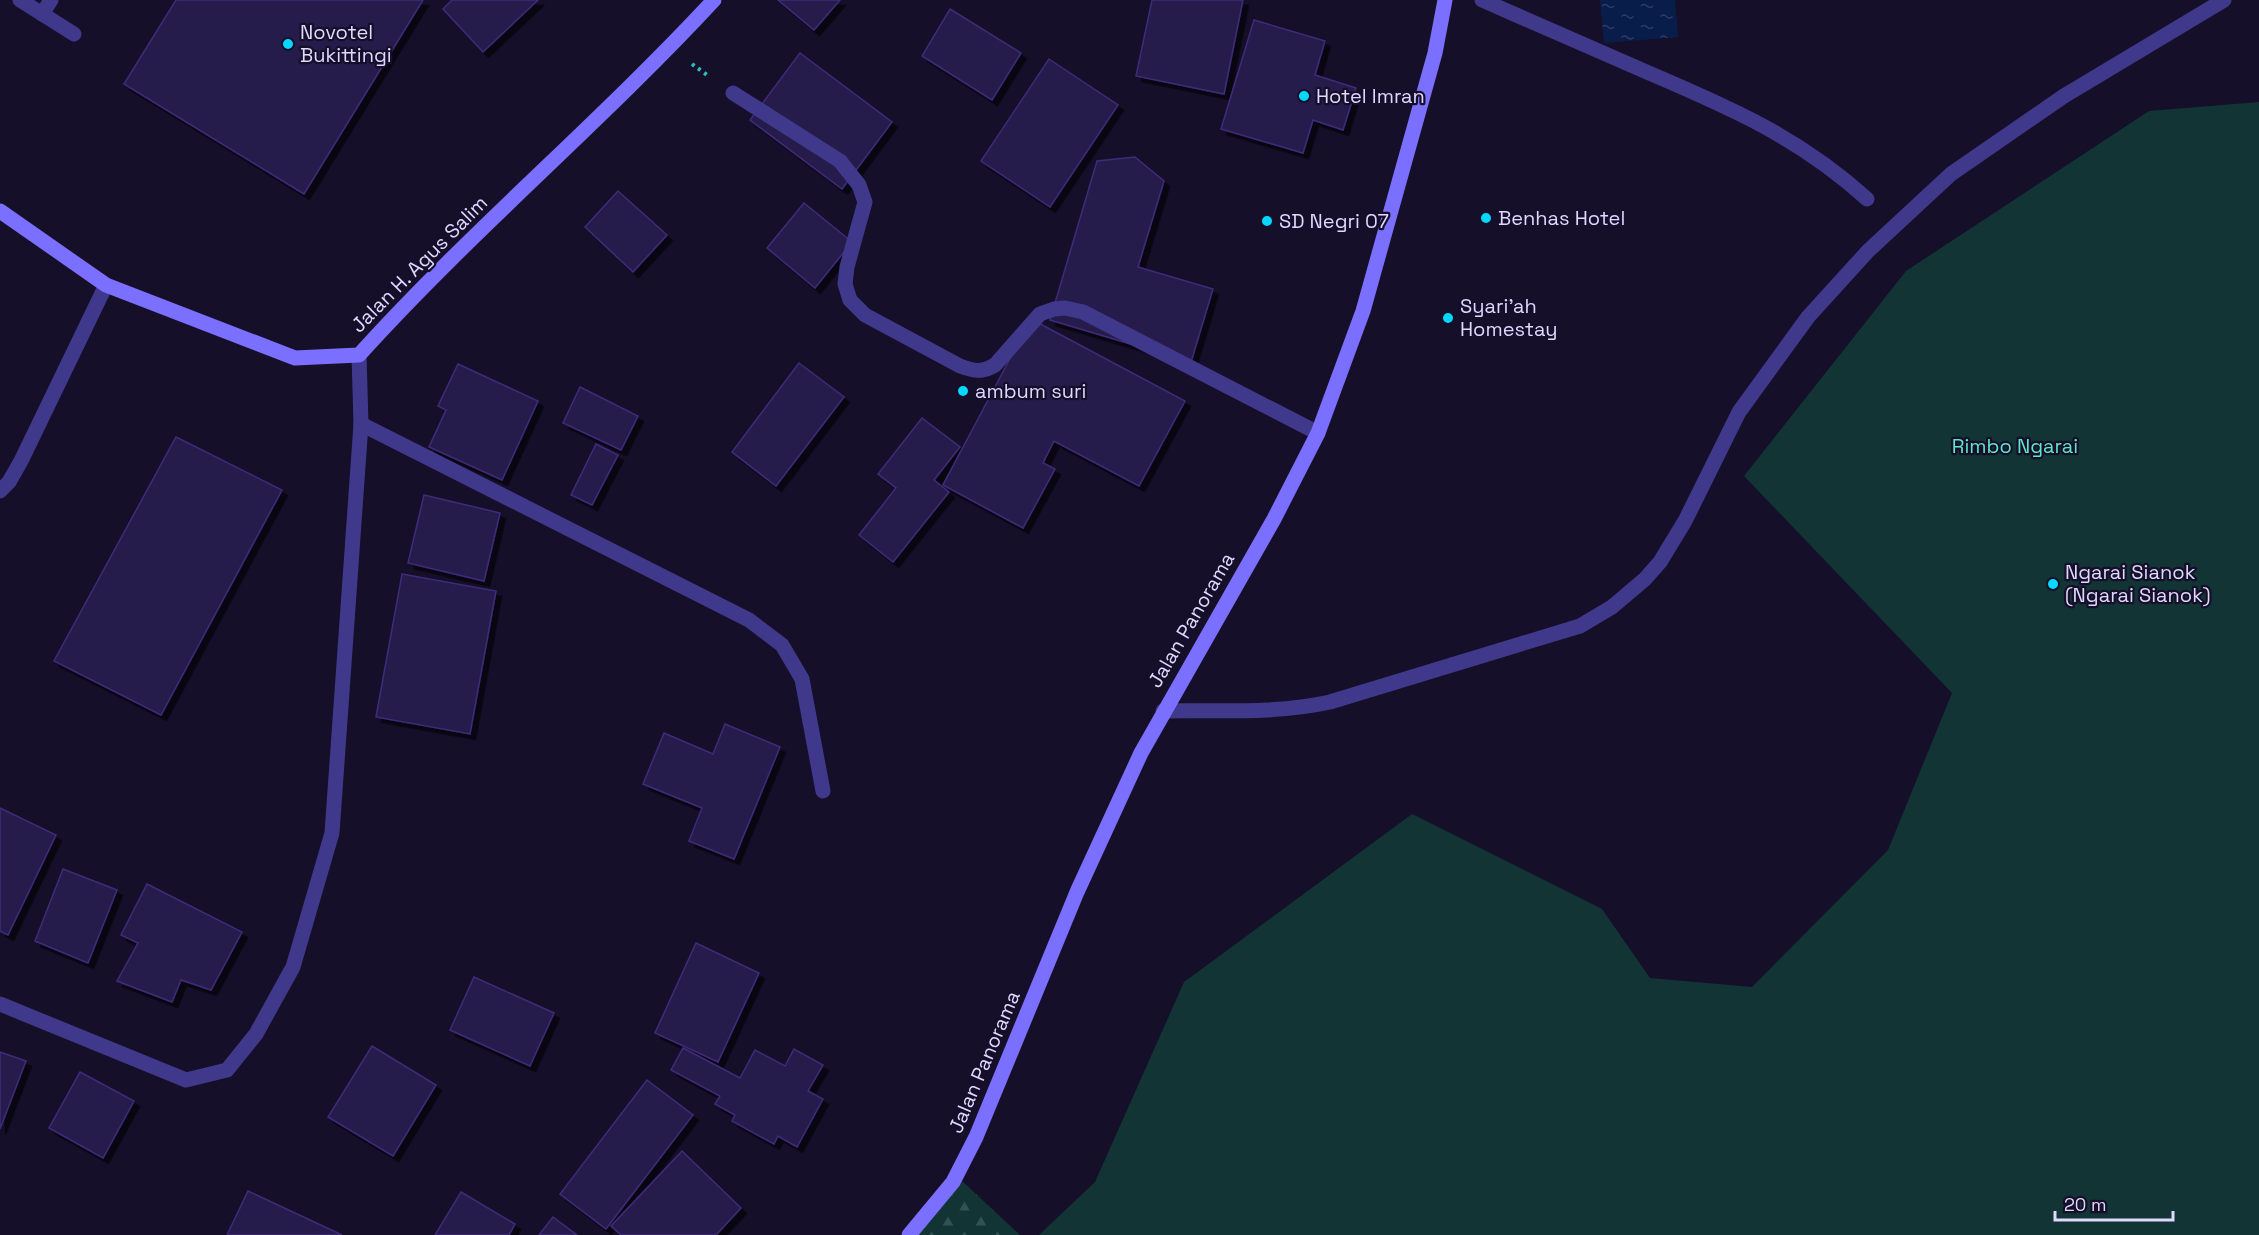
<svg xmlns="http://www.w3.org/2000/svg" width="2259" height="1235" font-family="'Space Grotesk',sans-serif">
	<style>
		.forest { fill: url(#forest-firs) }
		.park { fill: #123434 }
		.water { fill: url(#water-ripples) }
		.building { fill: #271b4c; stroke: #3f2c79; stroke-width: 1.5; filter: url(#shadow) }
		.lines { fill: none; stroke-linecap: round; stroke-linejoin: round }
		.path { stroke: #2bc0bf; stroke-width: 4; stroke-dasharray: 3 4.5; stroke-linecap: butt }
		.lane { stroke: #40398b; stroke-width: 15 }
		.street { stroke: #40398b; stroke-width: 15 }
		.secondary { stroke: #7b6fff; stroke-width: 15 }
		.poi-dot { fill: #04d8ff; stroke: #150f2a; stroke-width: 2 }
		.labels { text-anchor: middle; stroke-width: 4.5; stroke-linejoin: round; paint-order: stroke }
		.poi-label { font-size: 20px; fill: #dfd8ff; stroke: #150f2a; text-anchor: start }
		.street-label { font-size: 20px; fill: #dfd8ff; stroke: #150f2a }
		.park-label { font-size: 20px; fill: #5fe5cb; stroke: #150f2a }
	</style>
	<defs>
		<pattern id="forest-firs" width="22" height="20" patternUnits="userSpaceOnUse" patternTransform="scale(1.5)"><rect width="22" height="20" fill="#123434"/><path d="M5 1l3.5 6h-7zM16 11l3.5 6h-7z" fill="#345152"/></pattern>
		<pattern id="water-ripples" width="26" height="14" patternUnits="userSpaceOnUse" patternTransform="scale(1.5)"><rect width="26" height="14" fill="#091d4a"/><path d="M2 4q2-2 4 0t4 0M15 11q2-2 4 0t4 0" fill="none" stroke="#2c3d65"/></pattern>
		<filter id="shadow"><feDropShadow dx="5.5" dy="5.5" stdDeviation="0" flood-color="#0009"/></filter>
	</defs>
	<rect width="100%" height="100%" fill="#150f2a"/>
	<polygon class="forest" points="960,1179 1020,1235 915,1235"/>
	<polygon class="park" points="2259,102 2259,1235 1039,1235 1095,1182 1184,982 1412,814 1602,909 1650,978 1752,987 1888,850 1952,693 1744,476 1906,271 2149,111"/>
	<polygon class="water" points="1600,0 1675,0 1678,37 1604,43"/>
	<g class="building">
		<polygon points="176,0 423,0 304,194 124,84"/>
		<polygon points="452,0 538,0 483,52 443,9"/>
		<polygon points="778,0 840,0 814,30"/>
		<polygon points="1152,0 1243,0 1224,94 1136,76"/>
		<polygon points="950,9 1021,53 992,100 922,56"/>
		<polygon points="1254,20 1325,41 1315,75 1356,88 1343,130 1313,120 1303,153 1221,129"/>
		<polygon points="800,53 892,122 842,189 750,120"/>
		<polygon points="1049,59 1118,105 1050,207 981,161"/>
		<polygon points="1135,157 1164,181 1138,267 1213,289 1191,362 1050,320 1097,161"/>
		<polygon points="618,191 667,235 633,272 585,227"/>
		<polygon points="804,203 852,242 815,288 767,248"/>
		<polygon points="1031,319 1185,401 1139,486 1054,441 1043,463 1055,469 1023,528 943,485"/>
		<polygon points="799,363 844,397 776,486 732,452"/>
		<polygon points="458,364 538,401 502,480 429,447 446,410 438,406"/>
		<polygon points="580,387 638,416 621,450 563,423"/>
		<polygon points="922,418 960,447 934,480 949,492 893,562 859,535 896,488 878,474"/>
		<polygon points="176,437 282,490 161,715 54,661"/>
		<polygon points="596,444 618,455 592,505 571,495"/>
		<polygon points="424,495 500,513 484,581 408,563"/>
		<polygon points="402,574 496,591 470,734 376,717"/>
		<polygon points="725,724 780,747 734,859 689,841 702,808 643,784 664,733 713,754"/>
		<polygon points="0,808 56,835 8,935 0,931"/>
		<polygon points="63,869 117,890 88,963 35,941"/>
		<polygon points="147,884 242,932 211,990 181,980 172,1002 117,981 138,943 121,935"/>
		<polygon points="696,943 759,973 718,1062 655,1033"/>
		<polygon points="474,977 554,1013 530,1066 450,1030"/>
		<polygon points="372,1046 436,1085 393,1156 328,1117"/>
		<polygon points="683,1048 740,1078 755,1050 785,1066 794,1049 823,1065 808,1091 823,1099 797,1147 778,1136 774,1144 732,1121 735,1115 715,1104 720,1096 671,1070"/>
		<polygon points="0,1052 26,1061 0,1129"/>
		<polygon points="80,1072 134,1101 103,1158 49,1128"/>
		<polygon points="647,1080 693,1115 606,1229 560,1194"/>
		<polygon points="682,1151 741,1208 716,1235 621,1235 611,1226"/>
		<polygon points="248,1191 342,1235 227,1235"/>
		<polygon points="461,1192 515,1224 509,1235 435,1235"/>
		<polygon points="553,1217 577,1235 539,1235"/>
	</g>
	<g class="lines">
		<polyline class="path" points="692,64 710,77"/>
		<g class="lane">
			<polyline points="20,0 74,34"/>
			<polyline points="42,14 51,0"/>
		</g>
		<g class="street">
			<path d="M 1482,0 C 1537,24 1593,48 1649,73 C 1731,108 1800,138 1867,199"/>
			<path d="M 733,93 L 840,161 L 859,185 L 865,202 L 847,267 L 845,284 L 850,300 L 865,315 L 960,366 C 974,371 982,373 995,365 L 1040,314 L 1054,309 L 1065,308 L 1083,312 L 1318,433"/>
			<polyline points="361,424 749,620 782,645 802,679 823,791"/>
			<polyline points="0,491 9,482 21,461 106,285"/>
			<path d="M 1163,711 C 1219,710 1276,714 1330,702 L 1580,626 L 1612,607 L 1645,579 L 1660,562 L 1685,521 L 1739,412 L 1808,317 L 1868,251 L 1951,174 L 2064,96 L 2224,0"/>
			<polyline points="0,1004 186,1080 227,1070 256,1034 293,967 332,833 361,424 359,355"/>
		</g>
		<g class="secondary">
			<path d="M 0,211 L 106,285 L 295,358 L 359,355 C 471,231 600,123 714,0"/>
			<polyline points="909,1235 953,1182 976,1137 1077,892 1141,753 1274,519 1318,433 1363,311 1435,53 1445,0"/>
		</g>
	</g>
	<g class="poi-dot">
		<circle cx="288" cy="44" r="6"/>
		<circle cx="1304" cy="96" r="6"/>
		<circle cx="1486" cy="218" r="6"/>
		<circle cx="1267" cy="221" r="6"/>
		<circle cx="1448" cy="318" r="6"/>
		<circle cx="963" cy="391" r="6"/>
		<circle cx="2053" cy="584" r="6"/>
	</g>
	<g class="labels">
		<g class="poi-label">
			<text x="300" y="39">Novotel<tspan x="300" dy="23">Bukittingi</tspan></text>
			<text x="1316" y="103">Hotel Imran</text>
			<text x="1498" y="225">Benhas Hotel</text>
			<text x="1279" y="228">SD Negri 07</text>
			<text x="1460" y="313">Syari'ah<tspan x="1460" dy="23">Homestay</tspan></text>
			<text x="975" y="398">ambum suri</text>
			<text x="2065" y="579">Ngarai Sianok<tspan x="2065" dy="23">(Ngarai Sianok)</tspan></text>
		</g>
		<g class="street-label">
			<text transform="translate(419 264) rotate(-45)" y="7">Jalan H. Agus Salim</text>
			<text transform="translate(1191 620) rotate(-60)" y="7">Jalan Panorama</text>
			<text transform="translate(984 1062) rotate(-67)" y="7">Jalan Panorama</text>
		</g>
		<g class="park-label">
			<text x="2015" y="453">Rimbo Ngarai</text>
		</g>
	</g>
	<path d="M2055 1211v9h118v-9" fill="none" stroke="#dfd8ff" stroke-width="3"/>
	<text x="2064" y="1211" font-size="18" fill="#dfd8ff" stroke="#150f2a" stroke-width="4.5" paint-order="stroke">20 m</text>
</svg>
